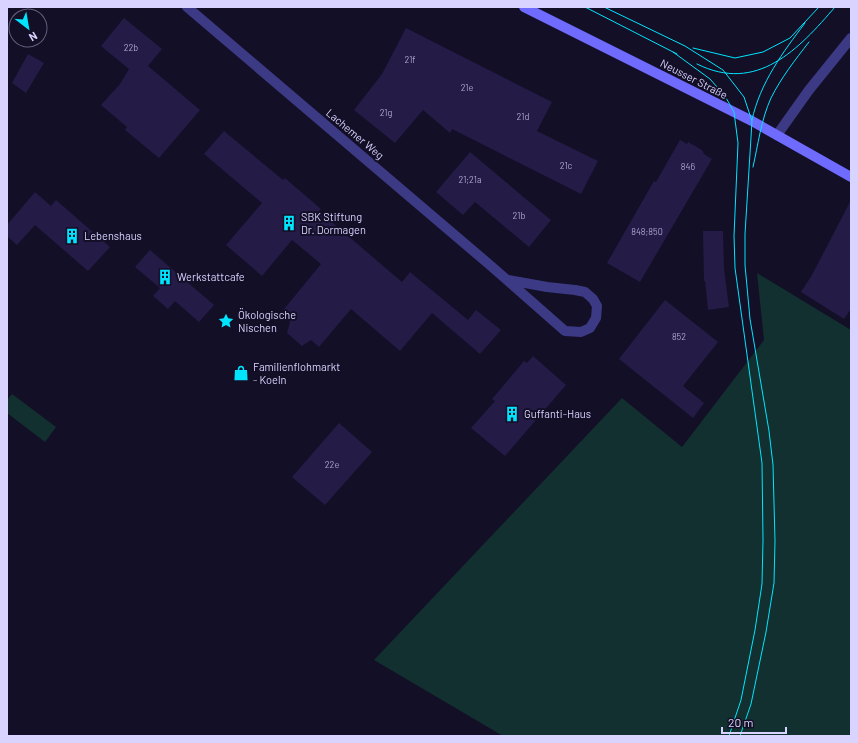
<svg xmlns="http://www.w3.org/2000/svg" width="858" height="743" font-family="Barlow,sans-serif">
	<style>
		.green { fill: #12302f }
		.building { fill: #241b47 }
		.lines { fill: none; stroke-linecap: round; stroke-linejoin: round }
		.minor { stroke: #3d3a85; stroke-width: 10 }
		.tertiary { stroke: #3d3a85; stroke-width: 10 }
		.secondary { stroke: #6f6bff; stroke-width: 10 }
		.tram { stroke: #00e5ff; stroke-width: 1 }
		.labels { text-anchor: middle; stroke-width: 4; stroke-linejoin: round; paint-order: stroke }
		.number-label { font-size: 9px; fill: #aca6d1 }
		.street-label { font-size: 11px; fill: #d9d4ff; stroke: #130f26 }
		.poi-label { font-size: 11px; fill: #d9d4ff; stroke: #130f26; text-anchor: start }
	</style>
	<rect width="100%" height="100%" fill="#130f26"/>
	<g class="green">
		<polygon points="757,273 851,330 851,736 503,736 374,660 622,398 682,447 764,340"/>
		<polygon points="12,394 56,427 45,442 7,413 7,400"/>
	</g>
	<g class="building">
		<polygon points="124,18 162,49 148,66 200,110 159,158 125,130 127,127 101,105 120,84 129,69 101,46"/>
		<polygon points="406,28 552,102 537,131 598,161 581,194 452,129 450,133 423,110 395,143 354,110 382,74"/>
		<polygon points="28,54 44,63 26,93 12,83"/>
		<polygon points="224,131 283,180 285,178 321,209 319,211 402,282 410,272 468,320 476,310 501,330 480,354 432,313 400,351 351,309 319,347 311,340 302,346 287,333 290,322 280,314 321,264 292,240 262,276 226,245 262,203 204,154"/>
		<polygon points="680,140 687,144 688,142 702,150 704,154 712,159 640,282 607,263 654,181 656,182"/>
		<polygon points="470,152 551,220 529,247 475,202 463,215 436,192"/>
		<polygon points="35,192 51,206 56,200 110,247 88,271 35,225 17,245 7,236 7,225"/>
		<polygon points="851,200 851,309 844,319 801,292 812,275"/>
		<polygon points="703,231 723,231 724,269 729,307 708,310 705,281 704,281"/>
		<polygon points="150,250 214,305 199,322 175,301 168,309 153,296 160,288 135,267"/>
		<polygon points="665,300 718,342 683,386 704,403 693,418 619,359"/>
		<polygon points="533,356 566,385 505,456 471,428 495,401 492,399 524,361 527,363"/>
		<polygon points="339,423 372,452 325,505 292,477"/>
	</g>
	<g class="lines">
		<polyline class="minor" points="187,7 491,266 565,331 581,332 590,328 596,318 597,306 593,299 585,292 575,290 547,287 508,280"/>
		<polyline class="tertiary" points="777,135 809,90 851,38"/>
		<polyline class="secondary" points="524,7 752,121 851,177"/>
		<g class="tram">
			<polyline points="585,7 677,54"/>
			<polyline points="604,7 685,46 723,70 744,97 752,121 745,234 745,265 750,319 769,431 773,465 775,541 774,583 766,632 751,704 740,736"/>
			<polyline points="693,48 735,58 763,52 790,38 819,7"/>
			<polyline points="673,52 710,79 725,96 734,112 738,143 734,236 735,268 762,463 763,540 762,584 755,630 741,700 729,736"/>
			<path d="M 697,64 C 757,94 799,49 835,7"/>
			<path d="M 752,120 C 760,83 783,52 805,23"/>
			<path d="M 753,167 C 758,145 761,120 771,98 C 781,78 795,60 809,42"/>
		</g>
	</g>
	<defs>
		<g id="building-bare" transform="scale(1.2)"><path d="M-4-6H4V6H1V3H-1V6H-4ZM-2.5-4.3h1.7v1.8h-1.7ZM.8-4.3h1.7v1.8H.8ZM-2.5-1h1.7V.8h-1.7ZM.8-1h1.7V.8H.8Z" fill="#00e5ff" stroke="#130f26" stroke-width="2.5" paint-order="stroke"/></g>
		<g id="sight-bare" transform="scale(1.2)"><path d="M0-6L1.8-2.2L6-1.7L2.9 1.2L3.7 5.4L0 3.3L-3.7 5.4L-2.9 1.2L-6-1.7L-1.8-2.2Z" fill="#00e5ff" stroke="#130f26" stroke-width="2.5" paint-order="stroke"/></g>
		<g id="shop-bare" transform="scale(1.2)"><path d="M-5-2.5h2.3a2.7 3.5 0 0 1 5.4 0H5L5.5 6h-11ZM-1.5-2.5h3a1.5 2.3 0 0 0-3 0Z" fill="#00e5ff" stroke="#130f26" stroke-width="2.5" paint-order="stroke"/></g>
	</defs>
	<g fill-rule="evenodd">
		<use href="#building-bare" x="289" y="223"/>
		<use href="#building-bare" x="72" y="236"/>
		<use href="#building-bare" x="165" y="277"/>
		<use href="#sight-bare" x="226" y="321"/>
		<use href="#shop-bare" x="241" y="373"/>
		<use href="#building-bare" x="512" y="414"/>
	</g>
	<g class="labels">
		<g class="number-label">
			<text x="131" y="51">22b</text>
			<text x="410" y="63">21f</text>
			<text x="467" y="91">21e</text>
			<text x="386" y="116">21g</text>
			<text x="523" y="120">21d</text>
			<text x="566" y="169">21c</text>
			<text x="688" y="170">846</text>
			<text x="470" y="183">21;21a</text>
			<text x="519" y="219">21b</text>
			<text x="647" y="235">848;850</text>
			<text x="679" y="340">852</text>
			<text x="332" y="468">22e</text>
		</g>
		<g class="street-label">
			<text transform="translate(694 79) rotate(27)" y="4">Neusser Straße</text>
			<text transform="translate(355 134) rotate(40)" y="4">Lachemer Weg</text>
		</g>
		<g class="poi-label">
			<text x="301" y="221">SBK Stiftung<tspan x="301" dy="13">Dr. Dormagen</tspan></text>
			<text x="84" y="240">Lebenshaus</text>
			<text x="177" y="281">Werkstattcafe</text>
			<text x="238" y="319">Ökologische<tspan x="238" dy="13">Nischen</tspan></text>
			<text x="253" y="371">Familienflohmarkt<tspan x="253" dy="13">- Koeln</tspan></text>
			<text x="524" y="418">Guffanti-Haus</text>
		</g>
	</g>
	<rect width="858" height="743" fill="none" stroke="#d9d4ff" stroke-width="16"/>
	<g transform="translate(28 28) rotate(149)"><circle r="19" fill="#130f26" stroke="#625e7d"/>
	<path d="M0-3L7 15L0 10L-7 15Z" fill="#00e5ff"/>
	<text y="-6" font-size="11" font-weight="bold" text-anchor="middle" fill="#d9d4ff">N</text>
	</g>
	<path d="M722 727v6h64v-6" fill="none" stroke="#d9d4ff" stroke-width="2"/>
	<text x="728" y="727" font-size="12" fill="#d9d4ff" stroke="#130f26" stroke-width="3" paint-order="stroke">20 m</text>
</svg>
